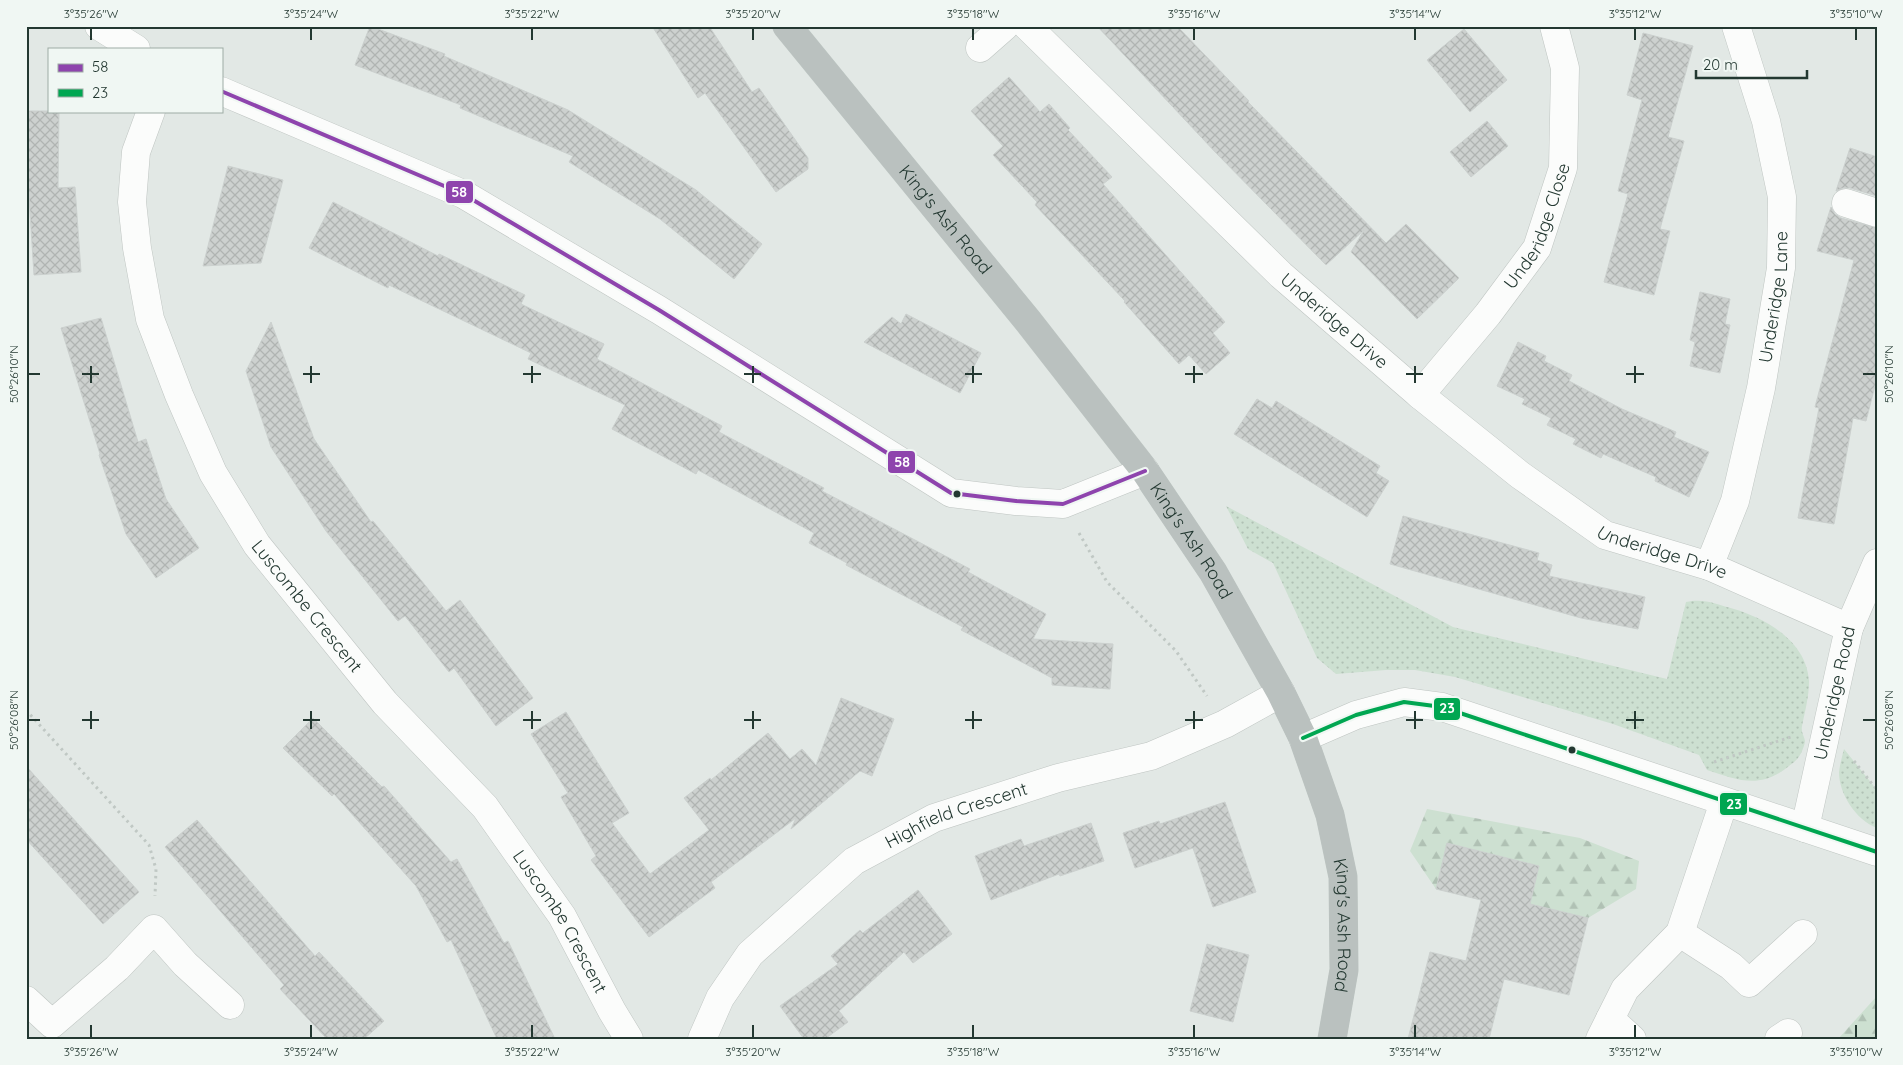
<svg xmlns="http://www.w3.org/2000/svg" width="1903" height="1065" font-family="Quicksand,sans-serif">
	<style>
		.grass { fill: url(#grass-dots) }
		.forest { fill: url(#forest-firs) }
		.building { fill: url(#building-cross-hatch); stroke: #cbd0ce }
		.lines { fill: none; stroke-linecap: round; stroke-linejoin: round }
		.minor-casing { stroke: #bfc5c2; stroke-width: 29 }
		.highway-casing { stroke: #bcc4c1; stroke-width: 29 }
		.path { stroke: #c0c8c4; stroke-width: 3; stroke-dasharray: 2.5 4; stroke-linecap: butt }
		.minor { stroke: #fbfcfb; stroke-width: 28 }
		.highway { stroke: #bac1bf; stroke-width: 28 }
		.bus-1-casing { stroke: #f0f7f3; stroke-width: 8 }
		.bus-2-casing { stroke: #f0f7f3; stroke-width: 8 }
		.bus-1 { stroke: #8e44ad; stroke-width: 4 }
		.bus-2 { stroke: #00a651; stroke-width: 4 }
		.ticks { fill: none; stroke: #233831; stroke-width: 2 }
		.bus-dot { fill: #233831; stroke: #f0f7f3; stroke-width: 2 }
		.labels { text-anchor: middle; stroke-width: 4; stroke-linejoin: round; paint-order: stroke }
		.street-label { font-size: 18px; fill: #233831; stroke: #f0f7f3 }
		.line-badge { stroke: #f0f7f3; stroke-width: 2 }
		.badge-label { font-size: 14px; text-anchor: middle; font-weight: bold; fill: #fff }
		.neatline { fill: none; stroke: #233831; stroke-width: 2 }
		.ticks-label { font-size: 12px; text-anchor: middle; fill: #233831 }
	</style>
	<defs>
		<pattern id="grass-dots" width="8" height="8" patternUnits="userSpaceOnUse" patternTransform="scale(1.25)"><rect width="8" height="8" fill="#cde0d1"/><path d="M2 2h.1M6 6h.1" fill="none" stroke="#b0c1b4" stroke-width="1.8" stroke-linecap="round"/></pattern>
		<pattern id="forest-firs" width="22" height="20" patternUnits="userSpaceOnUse" patternTransform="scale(1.25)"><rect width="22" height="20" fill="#cde0d1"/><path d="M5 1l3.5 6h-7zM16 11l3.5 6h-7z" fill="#b0c1b4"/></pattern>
		<pattern id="building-cross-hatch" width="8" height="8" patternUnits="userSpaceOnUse" patternTransform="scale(1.25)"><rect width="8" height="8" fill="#cdd1cf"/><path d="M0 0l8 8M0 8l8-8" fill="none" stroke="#b0b4b2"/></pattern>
	</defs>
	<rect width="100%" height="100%" fill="#e2e8e5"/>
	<g class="grass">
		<path d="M 1226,506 L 1453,627 L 1667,679 L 1686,602 C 1704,598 1716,604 1734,609 C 1767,619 1807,642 1809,681 C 1809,697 1805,711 1802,726 C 1801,733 1804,735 1805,741 C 1805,744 1802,752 1800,755 C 1798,759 1793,763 1789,766 C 1760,790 1738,780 1707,770 L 1699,755 L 1613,724 L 1455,677 L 1415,670 L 1386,670 L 1336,674 L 1317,658 L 1273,563 L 1248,549 Z"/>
		<path d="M 1844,749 L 1877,790 L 1877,828 C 1856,820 1839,794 1839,772 C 1840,764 1842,757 1844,749 Z"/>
	</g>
	<g class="forest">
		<polygon points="1427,809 1580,838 1639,861 1636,889 1588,918 1530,904 1539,866 1447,843 1436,889 1410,851"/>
		<polygon points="1877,996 1877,1039 1838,1039"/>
	</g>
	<g class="building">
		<polygon points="370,26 445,54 444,56 568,110 696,190 762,244 734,279 660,219 569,162 573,156 460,108 461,105 355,65"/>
		<polygon points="652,26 709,26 752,92 759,88 808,158 808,169 776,192 705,93 698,98"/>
		<polygon points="1097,26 1177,26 1249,101 1248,102 1386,243 1406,224 1459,278 1417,319 1351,252 1364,230 1326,265 1217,154"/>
		<polygon points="1464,29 1507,80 1470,112 1427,60"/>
		<polygon points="1643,33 1693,46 1668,137 1684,141 1660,229 1670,231 1654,295 1604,282 1628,194 1618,191 1642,100 1627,95"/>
		<polygon points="1009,77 1040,112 1049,104 1070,128 1068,130 1112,177 1103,184 1225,322 1213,333 1230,353 1206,374 1189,355 1179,364 1124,302 1125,301 1035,205 1037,202 993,155 1003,146 971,111"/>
		<polygon points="26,111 59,111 58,188 75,187 81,272 34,275 26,150"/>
		<polygon points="1487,121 1508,146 1471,177 1450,152"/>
		<polygon points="1850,148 1877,157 1877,196 1850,188 1843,188 1836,191"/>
		<polygon points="228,166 283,180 261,263 203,266"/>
		<polygon points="333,202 438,256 439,254 525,295 521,304 604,344 597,359 722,426 719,432 824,488 822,491 970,569 968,572 1046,614 1033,639 1113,644 1110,689 1052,685 1052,678 961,630 963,627 846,565 847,563 809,543 814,533 698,470 696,474 612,429 625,405 528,359 531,353 389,285 388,288 309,248"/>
		<polygon points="1831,207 1835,214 1841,218 1877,228 1877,378 1866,421 1853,418 1834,524 1798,518 1819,408 1815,407 1854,260 1817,251"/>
		<polygon points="1700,292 1730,299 1725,324 1730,325 1720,373 1690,366 1695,342 1690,340"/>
		<polygon points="906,314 981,353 960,393 864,342 892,317 901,324"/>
		<polygon points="101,318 138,442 146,439 166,499 199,548 156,578 126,534 99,455 100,454 61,328"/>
		<polygon points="271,322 314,439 371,522 373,521 446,611 460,600 533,698 496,726 454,668 449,672 405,616 398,621 326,531 271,447 246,371"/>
		<polygon points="1518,342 1546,356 1544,361 1572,375 1569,381 1622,409 1676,432 1674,437 1709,452 1689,497 1655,481 1656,477 1603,454 1601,458 1573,444 1576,439 1547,425 1551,418 1522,404 1525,399 1497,386"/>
		<polygon points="1257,399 1272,408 1276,401 1380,466 1376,473 1389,481 1367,517 1234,434"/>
		<polygon points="1403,516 1539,553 1537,560 1552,565 1549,576 1645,597 1638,629 1581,618 1390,564"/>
		<polygon points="841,698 894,719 872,776 860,771 791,829 796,818 711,882 715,888 649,937 591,860 596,856 561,797 568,793 531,734 566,712 629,813 612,823 650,874 709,830 684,798 710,778 711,780 768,733 790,759 802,749 816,765"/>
		<polygon points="313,718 382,787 384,786 451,862 457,859 504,943 508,941 555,1039 497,1039 451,940 447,942 416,886 334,794 332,796 283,748"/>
		<polygon points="26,766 139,892 103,924 26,839"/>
		<polygon points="1225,802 1256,892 1213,907 1193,848 1135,868 1123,833 1159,821 1160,824"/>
		<polygon points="197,820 315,956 319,952 384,1021 364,1039 327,1039 280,989 284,985 165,847"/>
		<polygon points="1091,823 1104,861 1060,876 1059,874 991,900 975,856 1021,839 1024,846"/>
		<polygon points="1447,843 1539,866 1530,904 1588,918 1569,995 1504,979 1489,1039 1408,1039 1430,952 1466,961 1481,900 1436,889"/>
		<polygon points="918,890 952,934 913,963 904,952 839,1011 848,1022 825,1039 804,1039 780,1006 838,964 831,956 860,930 863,933"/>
		<polygon points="1207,944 1249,955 1233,1022 1190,1011"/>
	</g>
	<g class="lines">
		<g class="minor-casing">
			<g id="minor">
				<polyline points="99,26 136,49"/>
				<path id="s1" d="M 1027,26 L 1281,275 L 1420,395 L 1520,475 L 1605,535 L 1709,566 L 1849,628"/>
				<polyline points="980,48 1005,26"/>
				<polyline points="221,91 463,194 659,310 951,493 1016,501 1063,504 1145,471"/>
				<path id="s2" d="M 151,111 L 136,152 L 132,202 L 137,248 L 150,319 L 179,395 L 213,473 L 257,545 L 385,703 L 485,807 L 562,916 L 612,1011 L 629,1039"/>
				<polyline points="1846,203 1877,213"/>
				<path id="s3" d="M 1420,395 L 1488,314 L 1537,248 L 1563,168 L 1565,68 L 1554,26"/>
				<path id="s4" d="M 1709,566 L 1735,501 L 1761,388 L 1781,268 L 1782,197 L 1766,121 L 1736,26"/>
				<polyline points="1303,738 1356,715 1404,702 1442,707 1877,852"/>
				<path id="s5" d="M 1805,828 L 1849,628 L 1877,563"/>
				<polyline points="1680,933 1731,966 1749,983 1803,934"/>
				<polyline points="26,1000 52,1024 117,968 154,929 185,964 230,1005"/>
				<polyline points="1610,1019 1632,1039"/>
				<path id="s6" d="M 702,1039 L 720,998 L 750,954 L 854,861 L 934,818 L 1058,778 L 1151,756 L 1225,724 L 1281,693"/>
				<polyline points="1600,1039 1625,989 1680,933 1724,802"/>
				<polyline points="1779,1039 1788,1033"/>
			</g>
		</g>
		<g class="highway-casing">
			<g id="highway">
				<path id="s7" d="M 787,26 L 1028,321 L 1145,471 L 1213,572 L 1281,693 L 1303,738 L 1330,815 L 1343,877 L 1344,970 L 1332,1039"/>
			</g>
		</g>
		<g class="path">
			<polyline points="1079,533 1107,582 1176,651 1207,696"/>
			<polyline points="26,710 149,845 156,869 155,896"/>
			<polyline points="1854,761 1877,790"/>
			<polyline points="1714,762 1791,737"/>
		</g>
		<use href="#minor" class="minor"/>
		<use href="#highway" class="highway"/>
		<g class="bus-1-casing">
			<polyline id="bus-1" points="221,91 463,194 659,310 951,493 1016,501 1063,504 1145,471"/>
		</g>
		<g class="bus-2-casing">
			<polyline id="bus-2" points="1303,738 1356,715 1404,702 1442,707 1877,852"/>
		</g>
		<use href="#bus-1" class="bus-1"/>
		<use href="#bus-2" class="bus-2"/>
	</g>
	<path class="ticks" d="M 91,28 L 91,40M 311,28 L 311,40M 532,28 L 532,40M 753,28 L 753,40M 973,28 L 973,40M 1194,28 L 1194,40M 1415,28 L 1415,40M 1635,28 L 1635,40M 1856,28 L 1856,40M 91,366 L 91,383M 311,366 L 311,383M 532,366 L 532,383M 753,366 L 753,383M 973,366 L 973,383M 1194,366 L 1194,383M 1415,366 L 1415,383M 1635,366 L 1635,383M 28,374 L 40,374M 82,374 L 99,374M 303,374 L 320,374M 523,374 L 541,374M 744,374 L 761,374M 965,374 L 982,374M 1185,374 L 1203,374M 1406,374 L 1423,374M 1626,374 L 1644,374M 1863,374 L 1876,374M 91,711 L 91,729M 311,711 L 311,729M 532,711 L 532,729M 753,711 L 753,729M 973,711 L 973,729M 1194,711 L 1194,729M 1415,711 L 1415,729M 1635,711 L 1635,729M 28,720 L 40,720M 82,720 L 99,720M 303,720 L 320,720M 523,720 L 541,720M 744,720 L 761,720M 965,720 L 982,720M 1185,720 L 1203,720M 1406,720 L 1423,720M 1626,720 L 1644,720M 1863,720 L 1876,720M 91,1025 L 91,1038M 311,1025 L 311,1038M 532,1025 L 532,1038M 753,1025 L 753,1038M 973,1025 L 973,1038M 1194,1025 L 1194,1038M 1415,1025 L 1415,1038M 1635,1025 L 1635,1038M 1856,1025 L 1856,1038"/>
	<g class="bus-dot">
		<circle cx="957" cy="494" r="4.5"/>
		<circle cx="1572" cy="750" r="4.5"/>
	</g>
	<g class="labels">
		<g class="street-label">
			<text dy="6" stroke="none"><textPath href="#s7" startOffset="250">King's Ash Road</textPath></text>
			<text dy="6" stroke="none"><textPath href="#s3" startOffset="208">Underidge Close</textPath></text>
			<text dy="6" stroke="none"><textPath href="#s4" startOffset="278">Underidge Lane</textPath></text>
			<text dy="6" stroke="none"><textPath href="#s1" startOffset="426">Underidge Drive</textPath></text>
			<text dy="6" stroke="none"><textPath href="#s7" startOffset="655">King's Ash Road</textPath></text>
			<text dy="6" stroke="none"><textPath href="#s1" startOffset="831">Underidge Drive</textPath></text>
			<text dy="6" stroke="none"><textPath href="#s2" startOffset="542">Luscombe Crescent</textPath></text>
			<text dy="6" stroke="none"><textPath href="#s5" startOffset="138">Underidge Road</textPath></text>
			<text dy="6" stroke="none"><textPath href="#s6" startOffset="350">Highfield Crescent</textPath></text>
			<text dy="6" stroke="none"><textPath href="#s2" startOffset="948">Luscombe Crescent</textPath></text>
			<text dy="6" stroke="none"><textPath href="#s7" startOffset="1075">King's Ash Road</textPath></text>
		</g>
	</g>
	<g class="line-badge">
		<rect x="445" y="180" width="29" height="24" rx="5" fill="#8e44ad"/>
		<rect x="887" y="450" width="29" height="24" rx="5" fill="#8e44ad"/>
		<rect x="1433" y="697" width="28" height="24" rx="5" fill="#00a651"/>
		<rect x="1719" y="792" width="29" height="24" rx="5" fill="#00a651"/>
	</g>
	<g class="badge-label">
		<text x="459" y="197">58</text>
		<text x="902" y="467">58</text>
		<text x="1447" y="713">23</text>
		<text x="1734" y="809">23</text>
	</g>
	<rect width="1903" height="1065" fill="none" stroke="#f0f7f3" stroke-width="55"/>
	<rect x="48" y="48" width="175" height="65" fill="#f0f7f3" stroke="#9eaba5"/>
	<rect x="58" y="64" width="25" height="8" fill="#8e44ad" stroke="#9eaba5"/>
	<text x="92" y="72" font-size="15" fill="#233831">58</text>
	<rect x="58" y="89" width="25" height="8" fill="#00a651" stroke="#9eaba5"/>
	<text x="92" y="98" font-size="15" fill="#233831">23</text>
	<path d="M1696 70v8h111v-8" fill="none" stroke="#233831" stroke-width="2.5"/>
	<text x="1703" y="70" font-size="15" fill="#233831" stroke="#f0f7f3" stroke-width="4" paint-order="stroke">20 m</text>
	<rect x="28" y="28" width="1848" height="1010" class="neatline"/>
	<g class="ticks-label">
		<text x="91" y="18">3°35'26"W</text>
		<text x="311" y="18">3°35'24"W</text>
		<text x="532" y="18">3°35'22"W</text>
		<text x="753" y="18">3°35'20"W</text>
		<text x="973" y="18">3°35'18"W</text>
		<text x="1194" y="18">3°35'16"W</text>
		<text x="1415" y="18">3°35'14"W</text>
		<text x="1635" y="18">3°35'12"W</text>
		<text x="1856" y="18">3°35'10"W</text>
		<text transform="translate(14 374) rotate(-90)" y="4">50°26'10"N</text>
		<text transform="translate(1889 374) rotate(-90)" y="4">50°26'10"N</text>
		<text transform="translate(14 720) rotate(-90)" y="4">50°26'08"N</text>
		<text transform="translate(1889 720) rotate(-90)" y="4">50°26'08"N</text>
		<text x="91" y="1056">3°35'26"W</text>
		<text x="311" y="1056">3°35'24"W</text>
		<text x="532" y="1056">3°35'22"W</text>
		<text x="753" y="1056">3°35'20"W</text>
		<text x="973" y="1056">3°35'18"W</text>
		<text x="1194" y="1056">3°35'16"W</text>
		<text x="1415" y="1056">3°35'14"W</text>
		<text x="1635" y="1056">3°35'12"W</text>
		<text x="1856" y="1056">3°35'10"W</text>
	</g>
</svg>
